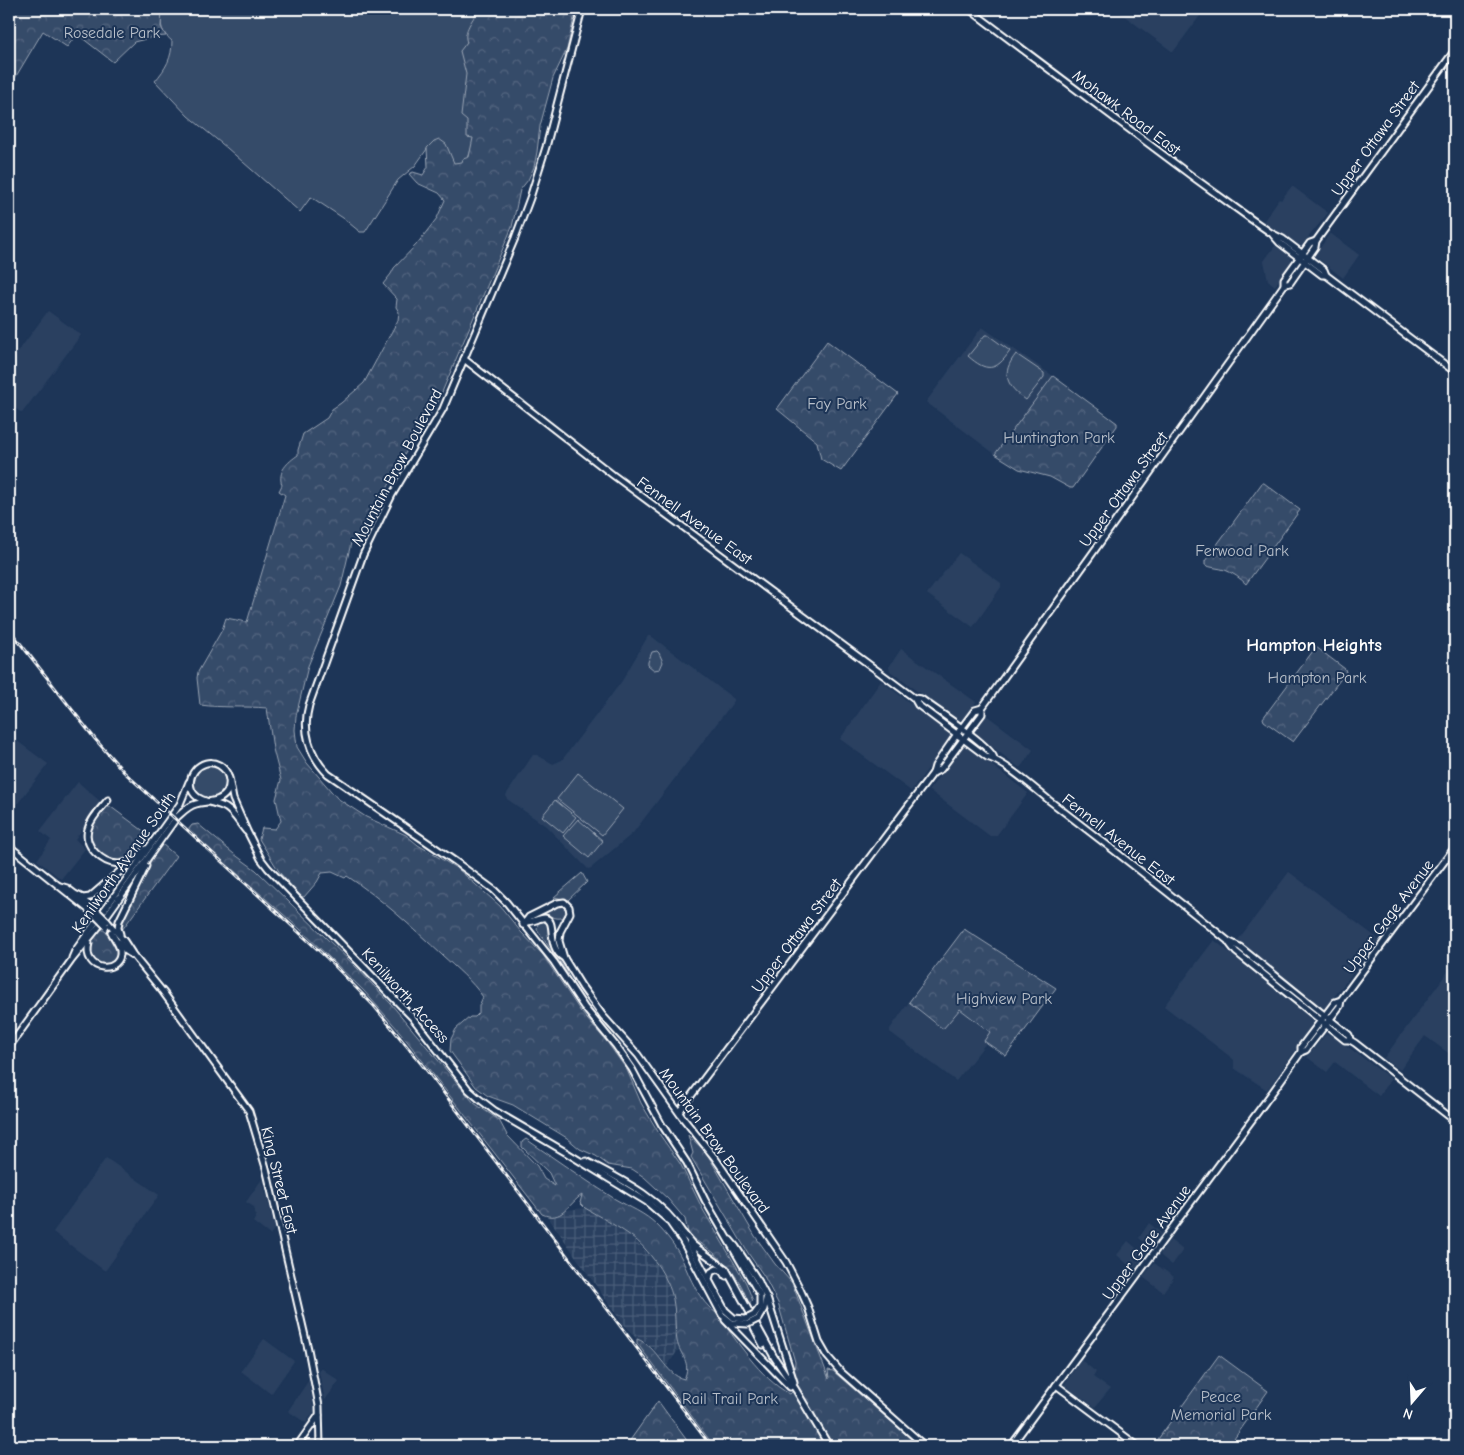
<svg xmlns="http://www.w3.org/2000/svg" width="1464" height="1455" font-family="'Comic Neue',sans-serif">
	<style>
		.built { fill: #2a4161 }
		.industrial { fill: url(#industrial-grid) }
		.green { fill: #364b69; stroke: #9aa5b4 }
		.forest { fill: url(#forest-crowns); stroke: #9aa5b4 }
		.lines { fill: none; stroke-linecap: round; stroke-linejoin: round }
		.major-casing { stroke: #fff; stroke-width: 9 }
		.major { stroke: #1d3557; stroke-width: 5 }
		.rail-casing { stroke: #fff; stroke-width: 3 }
		.rail { stroke: #1d3557; stroke-width: 1; stroke-dasharray: 4; stroke-linecap: butt }
		.major-bridge-casing { stroke: #fff; stroke-width: 9; stroke-linecap: butt }
		.major-bridge { stroke: #1d3557; stroke-width: 5 }
		.labels { text-anchor: middle; stroke-width: 4; stroke-linejoin: round; paint-order: stroke }
		.park-label { font-size: 16px; fill: #b9c0ca; stroke: #1d3557 }
		.street-label { font-size: 16px; fill: #fff; stroke: #1d3557 }
		.neighbourhood-label { font-size: 18px; font-weight: bold; fill: #fff; stroke: #1d3557 }
	</style>
	<defs>
		<pattern id="industrial-grid" width="8" height="8" patternUnits="userSpaceOnUse" patternTransform="scale(1.25)"><rect width="8" height="8" fill="#2a4161"/><path d="M0 4h8M4 0v8" fill="none" stroke="#4a5e79"/></pattern>
		<pattern id="forest-crowns" width="20" height="18" patternUnits="userSpaceOnUse" patternTransform="scale(1.25)"><rect width="20" height="18" fill="#364b69"/><path d="M2 6a3 3 0 1 1 6 0M12 15a3 3 0 1 1 6 0" fill="none" stroke="#546680"/></pattern>
	</defs>
	<rect width="100%" height="100%" fill="#1d3557"/>
	<filter id="ink" filterUnits="userSpaceOnUse"><feTurbulence type="fractalNoise" baseFrequency=".02" numOctaves="2"/><feDisplacementMap in="SourceGraphic" scale="10" xChannelSelector="R" yChannelSelector="G"/><feConvolveMatrix kernelMatrix="1 2 1 2 8 2 1 2 1" color-interpolation-filters="sRGB"/></filter>
	<g filter="url(#ink)">
		<g class="built">
			<polygon points="1115,9 1205,9 1173,52"/>
			<polygon points="1292,186 1328,213 1302,245 1299,245 1263,222 1279,199 1281,200"/>
			<polygon points="1330,233 1359,255 1343,278 1315,256"/>
			<polygon points="1275,246 1291,257 1291,261 1275,286 1268,280 1264,261"/>
			<polygon points="48,311 81,335 22,413 9,404 9,364"/>
			<polygon points="982,327 1053,376 995,454 926,402"/>
			<polygon points="959,553 1001,583 1001,587 973,627 927,594"/>
			<polygon points="648,636 651,636 734,699 734,701 633,833 591,868 588,869 546,826 507,799 506,795 533,755 537,755 553,764 562,760 622,681"/>
			<polygon points="901,649 976,702 964,720 957,721 890,671 889,667"/>
			<polygon points="881,681 950,733 951,739 911,791 840,739"/>
			<polygon points="986,715 1033,750 1020,768 977,735 976,730"/>
			<polygon points="9,735 48,764 9,815"/>
			<polygon points="962,746 967,746 1028,793 996,836 990,836 929,790"/>
			<polygon points="78,782 102,803 75,839 85,849 61,879 37,860 51,840 40,831"/>
			<polygon points="1289,872 1377,938 1378,940 1377,943 1325,1008 1319,1006 1238,940"/>
			<polygon points="1214,940 1313,1021 1313,1025 1267,1090 1234,1068 1234,1060 1232,1058 1164,1006"/>
			<polygon points="1455,962 1455,1056 1454,1057 1425,1036 1400,1070 1384,1058"/>
			<polygon points="909,1002 943,1029 960,1009 990,1033 984,1041 986,1043 956,1081 890,1032 890,1029"/>
			<polygon points="1326,1034 1332,1035 1390,1078 1391,1080 1379,1096 1335,1062 1327,1072 1307,1057"/>
			<polygon points="106,1158 159,1195 105,1271 53,1232"/>
			<polygon points="262,1179 275,1228 270,1235 253,1222 256,1217 254,1207 246,1202"/>
			<polygon points="1149,1223 1161,1233 1150,1247 1139,1238"/>
			<polygon points="1170,1240 1183,1250 1172,1265 1161,1256 1160,1254"/>
			<polygon points="1128,1241 1144,1255 1134,1270 1117,1255"/>
			<polygon points="1154,1263 1174,1277 1163,1292 1143,1277"/>
			<polygon points="264,1339 294,1361 271,1394 241,1371"/>
			<polygon points="1081,1360 1096,1372 1093,1377 1110,1389 1095,1407 1064,1385"/>
			<polygon points="321,1368 339,1381 325,1400 319,1372"/>
			<polygon points="309,1380 314,1411 306,1423 288,1411"/>
		</g>
		<polygon class="industrial" points="585,1208 632,1237 651,1257 665,1278 673,1299 676,1337 679,1349 667,1366 655,1350 645,1341 637,1339 623,1324 548,1217 556,1216 567,1210"/>
		<g class="green">
			<path d="M 162,9 L 477,9 L 466,44 L 497,68 L 466,165 L 448,166 L 427,149 L 415,166 L 398,180 L 365,232 L 360,232 L 343,218 L 311,197 L 300,212 L 227,148 L 188,116 L 155,81 C 166,68 172,58 172,41 C 159,30 161,25 162,9 Z"/>
			<path d="M 985,335 L 988,335 L 1010,351 C 996,372 986,372 968,356 Z"/>
			<path d="M 1016,354 L 1044,373 L 1044,377 L 1026,400 C 1007,386 1000,374 1016,354 Z"/>
			<polygon points="657,651 659,653 663,662 660,669 654,670 648,665 648,662 652,652"/>
			<path d="M 206,765 C 246,764 219,817 197,794 C 186,782 195,772 206,765 Z"/>
			<polygon points="578,773 623,809 602,835 557,799"/>
			<polygon points="555,800 576,817 563,833 542,816"/>
			<polygon points="578,819 603,841 589,858 563,836"/>
			<polygon points="582,873 587,882 568,900 554,897"/>
			<path d="M 560,905 C 567,907 571,916 561,918 C 556,919 550,916 545,915 L 544,912 L 555,909 Z"/>
			<polygon points="541,921 546,922 549,925 552,949 568,974 567,974 537,929 538,923"/>
		</g>
		<g class="forest">
			<polygon points="9,9 162,9 161,27 166,36 153,37 134,42 113,62 77,34 67,47 43,31 15,78 9,84"/>
			<path d="M 479,9 L 578,9 L 574,18 L 567,49 L 553,78 L 540,126 L 537,152 L 534,167 L 528,180 L 520,190 L 512,227 L 437,404 L 409,446 L 387,489 L 369,520 L 351,543 L 341,586 L 308,666 L 296,716 L 295,730 L 297,747 L 307,763 L 337,798 L 366,817 L 406,835 L 418,845 L 458,869 L 500,906 L 521,932 L 543,955 L 581,1012 L 607,1042 L 627,1070 L 641,1103 L 660,1135 L 681,1165 L 702,1208 L 746,1283 L 753,1301 L 748,1303 C 740,1273 715,1250 689,1237 L 685,1219 L 668,1199 L 644,1177 L 632,1169 L 608,1165 L 596,1156 L 580,1149 L 567,1138 L 513,1105 L 488,1096 L 476,1087 L 450,1051 L 451,1039 L 456,1029 L 470,1017 L 475,1017 L 479,1013 L 479,1006 L 483,997 C 472,981 456,968 442,955 C 412,927 382,899 347,876 L 345,878 L 332,872 L 322,873 L 317,882 L 304,897 L 300,896 L 280,873 L 259,839 L 262,828 L 275,829 L 281,821 L 276,799 L 281,780 L 273,749 L 267,708 C 244,706 222,708 200,705 L 197,678 L 198,672 L 222,630 L 226,618 L 247,622 L 248,619 L 285,495 L 279,491 L 282,485 C 277,471 288,462 298,455 L 298,450 L 303,434 L 327,418 L 332,409 L 341,403 L 364,383 L 398,320 L 399,312 L 396,307 L 397,299 L 383,284 L 391,274 L 394,268 L 417,244 L 437,218 L 445,200 L 439,193 L 417,183 L 409,174 L 413,172 L 423,175 L 428,167 L 427,148 L 434,141 L 439,139 L 446,144 L 454,163 L 462,162 L 463,159 L 469,157 L 473,138 L 467,137 L 467,121 L 461,116 L 466,74 L 460,51 L 467,42 C 462,32 474,18 479,9 Z"/>
			<polygon points="827,341 898,394 841,471 821,459 817,442 777,409"/>
			<polygon points="1053,376 1117,423 1117,426 1073,488 1070,488 1050,477 1019,469 995,454"/>
			<path d="M 1262,483 L 1264,483 L 1300,510 L 1246,584 C 1240,578 1233,573 1225,570 C 1219,568 1211,568 1205,565 L 1205,561 Z"/>
			<polygon points="1316,647 1345,669 1346,672 1293,742 1264,721 1263,718"/>
			<path d="M 107,807 L 111,807 L 153,838 C 146,846 136,857 126,860 C 110,865 85,847 90,829 C 93,821 102,814 107,807 Z"/>
			<path d="M 198,824 L 234,854 L 256,870 L 357,968 L 391,1004 L 474,1103 L 499,1120 L 507,1135 L 537,1166 L 544,1179 L 555,1186 L 549,1173 L 522,1147 L 522,1142 L 526,1139 C 555,1159 585,1180 615,1199 C 629,1207 645,1213 657,1225 C 667,1235 676,1247 682,1259 C 690,1278 699,1301 716,1313 C 736,1339 760,1379 790,1394 L 798,1386 L 794,1373 L 795,1362 L 778,1303 L 764,1276 L 748,1253 L 691,1157 L 693,1153 L 688,1135 L 706,1152 L 755,1236 L 775,1264 L 792,1283 L 829,1379 L 828,1370 L 833,1371 L 919,1446 L 714,1446 L 637,1343 L 637,1339 C 658,1346 665,1375 684,1379 C 692,1362 680,1356 677,1341 C 674,1327 676,1312 673,1299 C 669,1278 648,1248 631,1236 C 617,1226 600,1217 585,1208 L 580,1203 L 582,1195 C 568,1204 562,1223 542,1214 L 400,1032 L 364,991 L 300,929 L 188,830 L 192,825 Z"/>
			<polygon points="162,844 176,856 122,930 120,926 121,922 155,853"/>
			<path d="M 101,928 L 107,933 L 116,950 L 118,950 L 117,958 L 111,964 L 101,966 C 82,953 90,943 101,928 Z"/>
			<polygon points="964,929 1056,988 1006,1056 984,1041 990,1032 960,1009 943,1029 909,1002"/>
			<polygon points="1219,1355 1268,1391 1229,1446 1153,1446"/>
			<polygon points="658,1401 691,1446 626,1446"/>
		</g>
		<g class="lines">
			<g class="major-casing">
				<g id="major">
					<path d="M 582,9 L 546,147 L 530,198 L 515,238 L 443,409 L 392,495 L 363,555 L 309,705 C 302,730 309,755 328,774 L 456,862 L 494,890 L 507,903 L 554,962 L 584,1007 L 616,1046 L 632,1069 L 662,1125 L 687,1163 L 705,1200 L 760,1295 L 760,1307 L 754,1315"/>
					<polyline points="969,9 1193,177 1251,219 1271,233 1283,239 1324,270 1326,275"/>
					<polyline points="1273,235 1280,243 1322,275 1326,275 1455,372"/>
					<polyline points="1284,285 1290,283 1315,247 1316,241 1455,50"/>
					<path d="M 464,359 L 613,475 L 902,689 L 914,698 L 918,705 L 987,757 C 1005,762 1034,788 1050,801 C 1110,847 1169,893 1228,941 L 1240,947 L 1349,1035 L 1350,1040 L 1355,1043 L 1455,1121"/>
					<path d="M 914,698 L 921,699 C 936,710 990,745 994,758"/>
					<polyline points="933,773 941,769 982,714 982,708 1272,302 1284,285 1284,279 1310,243 1316,241"/>
					<polyline points="229,778 233,799 247,831 261,859 268,868 412,1017 469,1090 478,1098 495,1111 567,1153 647,1202 668,1220 682,1240 722,1315 732,1323 748,1324"/>
					<path d="M 108,800 C 101,808 91,818 88,829 C 83,846 102,863 118,864 C 123,864 128,862 133,860"/>
					<polyline points="9,846 94,914"/>
					<polyline points="60,886 67,888 97,911"/>
					<polyline points="77,895 83,898 90,897 146,849"/>
					<polyline points="107,921 124,941 133,955 163,992 249,1111 266,1168 308,1349 319,1406 320,1446"/>
					<path d="M 526,922 C 533,922 542,917 545,918 C 558,921 545,946 564,958"/>
					<polyline points="523,925 529,917 557,903 564,902 569,907 570,913 560,932 559,941 564,958 582,987 603,1016 638,1055 682,1117 715,1158 786,1262 800,1289 808,1307 819,1342 827,1356 840,1371 925,1446"/>
					<polyline points="120,934 118,928 119,921 146,866"/>
					<polyline points="119,942 126,951 132,955"/>
					<path d="M 89,943 C 81,973 123,975 120,950 C 119,944 114,938 111,932"/>
					<polyline points="1229,943 1236,952 1345,1040 1350,1040"/>
					<polyline points="72,958 75,951 180,804 189,782"/>
					<path d="M 9,1047 L 71,961 L 100,925 L 177,817 C 183,812 188,806 196,804 C 207,801 220,803 227,792 C 232,782 228,770 219,765 C 201,755 181,779 195,795 C 202,803 216,802 226,808 C 235,814 239,823 246,831"/>
					<polyline points="1301,1052 1306,1050 1340,1006 1341,1000 1355,981 1455,847"/>
					<polyline points="679,1112 933,773 935,766 957,734 975,710 982,708"/>
					<path d="M 586,1161 C 623,1180 662,1199 685,1236"/>
					<polyline points="684,1234 693,1245 726,1269 774,1357 796,1390 829,1446"/>
					<polyline points="730,1240 736,1247 759,1282"/>
					<polyline points="689,1243 725,1310 734,1318 746,1319"/>
					<polyline points="709,1279 711,1272 717,1269 723,1271 726,1276"/>
					<polyline points="758,1281 767,1298 794,1382"/>
					<polyline points="758,1319 764,1309 766,1299"/>
					<polyline points="725,1320 790,1387"/>
					<polyline points="754,1328 763,1345"/>
					<polyline points="1056,1385 1138,1446"/>
					<polyline points="297,1446 319,1415"/>
					<polyline points="1011,1446 1274,1090 1301,1052 1301,1047 1335,1002 1341,1000"/>
				</g>
			</g>
			<use href="#major" class="major"/>
			<g class="rail-casing">
				<polyline id="rail" points="9,629 95,739 124,772 327,958 374,1006 428,1072 711,1446"/>
			</g>
			<use href="#rail" class="rail"/>
			<g class="major-bridge-casing">
				<g id="major-bridge">
					<polyline points="97,911 107,921"/>
					<polyline points="94,914 106,926"/>
					<polyline points="746,1319 754,1315"/>
					<polyline points="748,1324 758,1319"/>
				</g>
			</g>
			<use href="#major-bridge" class="major-bridge"/>
		</g>
	</g>
	<g class="labels">
		<g class="park-label">
			<text x="112" y="38">Rosedale Park</text>
			<text x="837" y="409">Fay Park</text>
			<text x="1059" y="443">Huntington Park</text>
			<text x="1242" y="556">Ferwood Park</text>
			<text x="1317" y="683">Hampton Park</text>
			<text x="1004" y="1004">Highview Park</text>
			<text x="1221" y="1402">Peace<tspan x="1221" dy="18">Memorial Park</tspan></text>
			<text x="730" y="1404">Rail Trail Park</text>
		</g>
		<g class="street-label">
			<text transform="translate(1127 112) rotate(37)" y="6">Mohawk Road East</text>
			<text transform="translate(1375 138) rotate(-54)" y="6">Upper Ottawa Street</text>
			<text transform="translate(396 467) rotate(-62)" y="6">Mountain Brow Boulevard</text>
			<text transform="translate(1123 489) rotate(-54)" y="6">Upper Ottawa Street</text>
			<text transform="translate(695 520) rotate(36)" y="6">Fennell Avenue East</text>
			<text transform="translate(1119 839) rotate(38)" y="6">Fennell Avenue East</text>
			<text transform="translate(123 862) rotate(-55)" y="6">Kenilworth Avenue South</text>
			<text transform="translate(1388 916) rotate(-53)" y="6">Upper Gage Avenue</text>
			<text transform="translate(796 935) rotate(-53)" y="6">Upper Ottawa Street</text>
			<text transform="translate(406 995) rotate(48)" y="6">Kenilworth Access</text>
			<text transform="translate(715 1140) rotate(54)" y="6">Mountain Brow Boulevard</text>
			<text transform="translate(280 1180) rotate(76)" y="6">King Street East</text>
			<text transform="translate(1146 1242) rotate(-54)" y="6">Upper Gage Avenue</text>
		</g>
		<g class="neighbourhood-label">
			<text x="1314" y="651">Hampton Heights</text>
		</g>
	</g>
	<rect width="1464" height="1455" fill="none" stroke="#1d3557" stroke-width="30"/>
	<rect x="15" y="15" width="1434" height="1425" fill="none" stroke="#fff" stroke-width="2" filter="url(#ink)"/>
	<g transform="translate(1412 1402) rotate(199)" stroke="#1d3557" stroke-width="4" paint-order="stroke">
	<path d="M0-4L9 19L0 12L-9 19Z" fill="#ffffff"/>
	<text y="-8" font-size="14" font-weight="bold" text-anchor="middle" fill="#ffffff">N</text>
	</g>
</svg>
